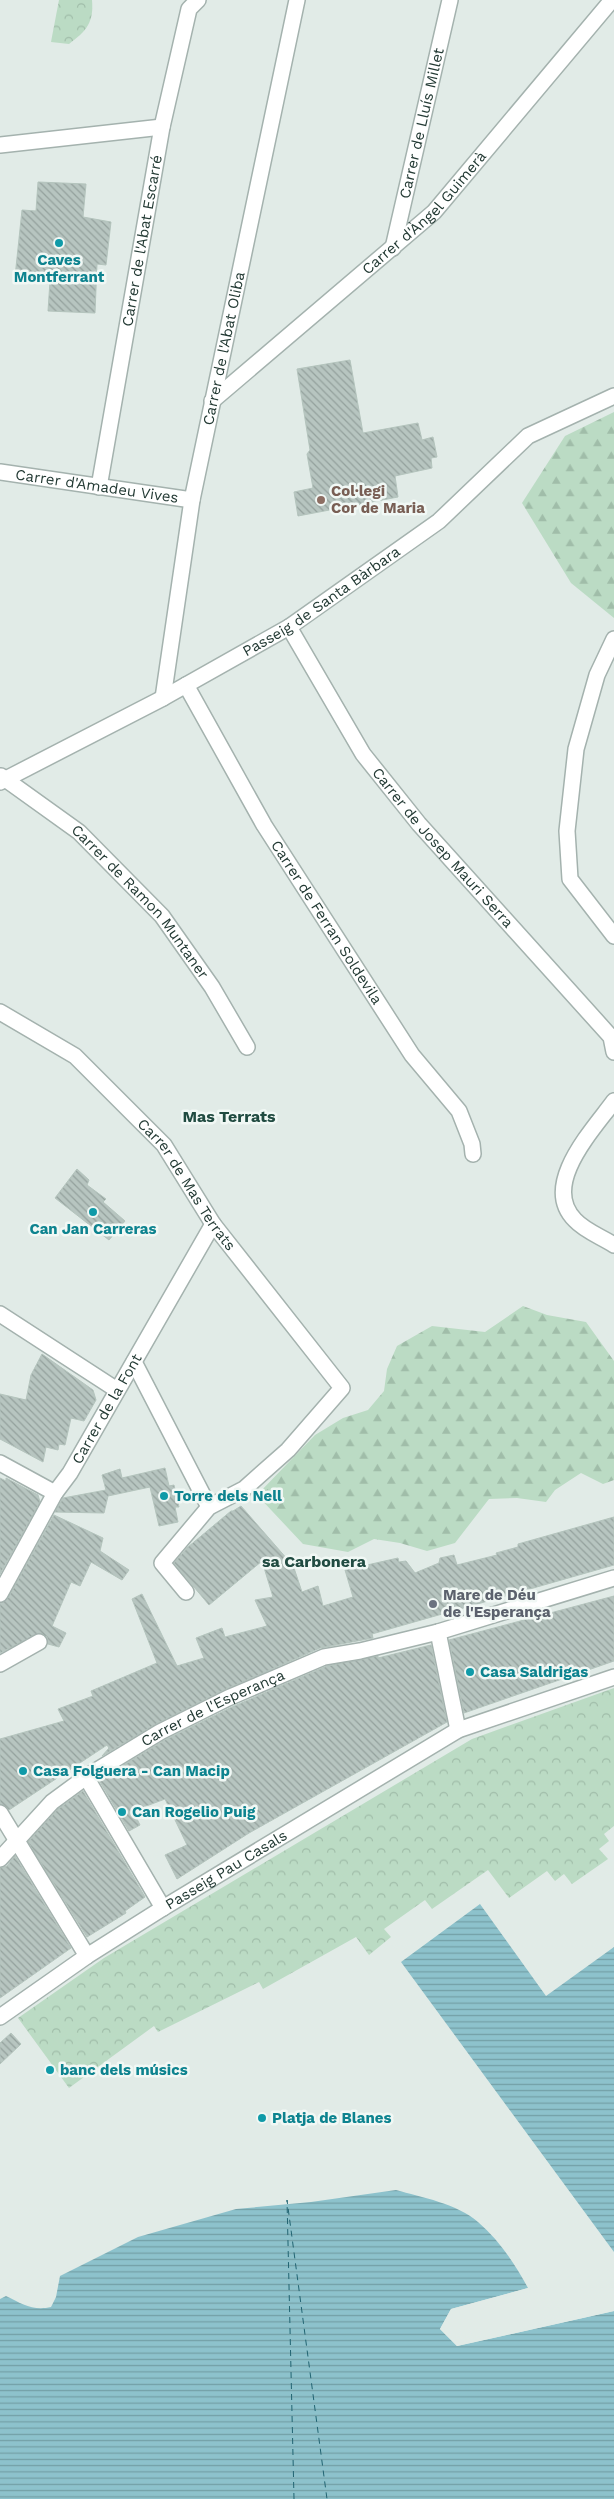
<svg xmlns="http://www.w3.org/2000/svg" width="614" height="2499" font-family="'Work Sans',sans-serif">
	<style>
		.forest { fill: url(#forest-firs) }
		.park { fill: url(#park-crowns) }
		.water { fill: url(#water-rules) }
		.pier { fill: #e1ebe7 }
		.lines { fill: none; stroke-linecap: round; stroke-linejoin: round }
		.ferry { stroke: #216472; stroke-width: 1; stroke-dasharray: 6 5; stroke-linecap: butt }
		.building { fill: url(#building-back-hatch); stroke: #b4c4bd }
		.minor-casing { stroke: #a4b2ae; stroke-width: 18 }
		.minor { stroke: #fff; stroke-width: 15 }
		.culture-dot { fill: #0f9aa8; stroke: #f1f8f5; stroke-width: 2 }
		.education-dot { fill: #8d6e63; stroke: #f1f8f5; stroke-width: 2 }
		.worship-dot { fill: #6b7280; stroke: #f1f8f5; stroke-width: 2 }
		.labels { text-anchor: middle; stroke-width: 5; stroke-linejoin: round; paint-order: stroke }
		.street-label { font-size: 15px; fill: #233a34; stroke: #f1f8f5 }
		.culture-label { font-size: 15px; font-weight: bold; fill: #0d838f; stroke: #f1f8f5; text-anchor: start }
		.education-label { font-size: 15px; font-weight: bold; fill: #785e54; stroke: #f1f8f5; text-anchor: start }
		.worship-label { font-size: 15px; font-weight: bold; fill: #5b616d; stroke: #f1f8f5; text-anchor: start }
		.neighbourhood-label { font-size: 16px; font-weight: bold; fill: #204b41; stroke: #f1f8f5 }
	</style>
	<defs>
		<pattern id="forest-firs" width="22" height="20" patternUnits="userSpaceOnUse" patternTransform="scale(1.25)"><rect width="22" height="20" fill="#bbdbc4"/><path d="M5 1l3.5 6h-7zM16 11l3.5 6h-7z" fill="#a0bda9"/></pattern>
		<pattern id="park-crowns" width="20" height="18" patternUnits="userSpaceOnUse" patternTransform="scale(1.25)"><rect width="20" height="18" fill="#bbdbc4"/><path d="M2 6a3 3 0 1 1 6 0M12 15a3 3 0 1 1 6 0" fill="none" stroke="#a0bda9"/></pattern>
		<pattern id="water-rules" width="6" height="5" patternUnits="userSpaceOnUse" patternTransform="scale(1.25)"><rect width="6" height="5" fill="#8dc2cc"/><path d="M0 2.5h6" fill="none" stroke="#739fa6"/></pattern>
		<pattern id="building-back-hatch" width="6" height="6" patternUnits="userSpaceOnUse" patternTransform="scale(1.25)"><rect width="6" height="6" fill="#b7c5c0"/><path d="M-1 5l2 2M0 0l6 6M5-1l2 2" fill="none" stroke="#94a19d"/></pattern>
	</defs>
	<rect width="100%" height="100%" fill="#e1ebe7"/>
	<g class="forest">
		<polygon points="614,412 614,618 571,583 522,503 565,436"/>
		<polygon points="523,1306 547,1315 586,1322 614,1361 614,1480 603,1484 581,1473 555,1490 546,1502 517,1498 489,1499 455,1543 427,1551 400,1543 374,1539 348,1552 303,1544 257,1495 315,1435 343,1418 368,1410 384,1391 387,1369 397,1346 432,1326 485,1332"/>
	</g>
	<g class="park">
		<path d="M 59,0 L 92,0 C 94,23 86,31 69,44 L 51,42 Z"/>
		<polygon points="614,1688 614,1826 604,1834 609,1841 599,1849 608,1859 572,1884 564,1874 555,1881 547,1871 509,1898 488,1870 432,1909 425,1900 384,1929 391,1937 369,1955 356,1937 263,1989 259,1982 158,2032 154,2026 69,2088 18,2018 104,1958 472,1739"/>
	</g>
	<g class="water">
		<polygon points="480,1904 546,1996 614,1947 614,2252 401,1962"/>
		<path d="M 396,2190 C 421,2197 458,2204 478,2222 C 499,2240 515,2264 528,2288 L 451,2309 L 440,2329 L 457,2346 L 614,2311 L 614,2499 L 0,2499 L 0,2299 L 6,2296 C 22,2304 33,2311 51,2307 L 56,2297 L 60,2276 L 138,2237 L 236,2209 L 311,2202 Z"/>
	</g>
	<polygon class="pier" points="528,2288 531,2288 529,2291 452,2311 443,2329 458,2343 614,2309 614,2311 457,2346 440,2329 451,2309"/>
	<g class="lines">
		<polyline class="ferry" points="294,2499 287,2200 327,2499"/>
	</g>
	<g class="building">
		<polygon points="38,182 86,184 83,217 111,222 106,265 97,264 95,313 48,311 50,281 15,277 22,210 36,211"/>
		<polygon points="350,360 363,433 418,423 422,440 433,437 437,457 431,458 432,468 395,476 398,497 298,516 294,492 313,488 307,454 310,450 297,369"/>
		<polygon points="77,1169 89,1180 87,1185 106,1199 103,1202 125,1221 109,1240 55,1198"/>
		<polygon points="42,1354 93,1390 96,1400 84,1421 71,1418 65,1445 59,1444 58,1450 46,1447 43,1462 0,1439 0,1394 26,1400 31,1375"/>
		<polygon points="165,1468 169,1486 174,1485 179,1507 175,1507 178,1522 159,1526 150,1487 108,1496 104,1513 55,1512 63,1498 106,1490 102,1475 120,1469 122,1478"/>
		<polygon points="0,1478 6,1481 6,1478 38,1495 40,1502 0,1574"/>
		<polygon points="241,1506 288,1560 291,1559 302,1592 318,1586 323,1606 353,1597 345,1570 398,1558 399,1562 406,1561 415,1573 439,1563 440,1558 454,1555 457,1565 497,1555 496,1553 518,1547 518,1544 614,1517 614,1565 372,1634 373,1638 320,1648 224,1690 156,1724 102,1756 109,1748 107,1745 9,1810 0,1804 0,1739 64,1721 58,1709 93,1696 91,1691 157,1663 132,1599 142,1594 177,1666 204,1658 196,1638 222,1628 225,1637 267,1626 255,1600 273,1597 262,1561 209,1605 174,1563 188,1547 231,1511 233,1511"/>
		<polygon points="54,1515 103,1538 100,1551 129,1570 122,1580 91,1562 80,1586 71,1582 52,1626 66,1633 59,1647 48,1644 47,1637 39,1633 0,1653 0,1603 8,1598"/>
		<polygon points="614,1596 614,1661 464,1713 449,1640"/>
		<polygon points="431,1645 447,1722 249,1833 177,1879 165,1855 187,1845 165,1799 133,1811 140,1825 129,1831 99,1780 165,1740 232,1707 327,1666 378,1656 378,1658"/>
		<polygon points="83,1791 145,1897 125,1911 126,1913 87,1937 28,1842 58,1809"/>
		<polygon points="15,1856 71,1948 0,1998 0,1868 7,1866"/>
		<polygon points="11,2033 21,2044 0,2064 0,2043"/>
	</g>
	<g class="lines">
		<g class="minor-casing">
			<g id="minor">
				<polyline points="0,145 162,127"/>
				<path id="s1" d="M 393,248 L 450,0"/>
				<path id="s2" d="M 212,401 L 434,212 L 612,0"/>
				<path id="s3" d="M 0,472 L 192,500"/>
				<path id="s4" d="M 99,487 L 162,127 L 189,9 L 198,0"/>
				<path id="s5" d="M 289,627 L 363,754 L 419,824 L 611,1037 L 614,1052"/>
				<polyline points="614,639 597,675 576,749 567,831 570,879 614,936"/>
				<path id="s6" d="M 186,685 L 264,825 L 412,1055 L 459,1111 L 472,1144 L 473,1154"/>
				<path id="s7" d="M 163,698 L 192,500 L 297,0"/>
				<path id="s8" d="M 1,776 L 79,832 L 162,916 L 212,987 L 247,1047"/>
				<path id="s9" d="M 0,782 L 163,698 L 289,627 L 439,521 L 528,436 L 614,396"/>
				<path id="s10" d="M 0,1012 L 75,1056 L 164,1145 L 213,1224 L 342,1388 L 288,1450 L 244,1489 L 209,1507 L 162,1563 L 186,1592"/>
				<path d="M 614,1101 C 593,1130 540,1185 575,1220 C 585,1231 602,1237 614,1245"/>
				<polyline points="0,1314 117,1390"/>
				<polyline points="134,1362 209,1507"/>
				<polyline points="0,1463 55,1493"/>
				<path id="s11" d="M 0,1594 L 55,1493 L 70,1473 L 213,1224"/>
				<polyline points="438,1632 458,1730"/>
				<polyline points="0,1664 39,1642"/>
				<polyline points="86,1777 163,1908"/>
				<polyline points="0,1813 87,1956"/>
				<path id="s12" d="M 0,1859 L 52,1802 L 86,1777 L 160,1732 L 228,1698 L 324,1657 L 360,1651 L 438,1632 L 614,1578"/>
				<path id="s13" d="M 0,2017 L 87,1956 L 163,1908 L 458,1730 L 614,1677"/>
			</g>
		</g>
		<use href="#minor" class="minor"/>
	</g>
	<g class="culture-dot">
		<circle cx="59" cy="243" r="5"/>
		<circle cx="93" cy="1212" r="5"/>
		<circle cx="164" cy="1496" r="5"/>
		<circle cx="470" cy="1672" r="5"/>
		<circle cx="23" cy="1771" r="5"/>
		<circle cx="122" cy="1812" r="5"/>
		<circle cx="50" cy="2070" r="5"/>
		<circle cx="262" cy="2118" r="5"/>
	</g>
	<circle class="education-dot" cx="321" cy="500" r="5"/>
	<circle class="worship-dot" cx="433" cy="1604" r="5"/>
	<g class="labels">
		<g class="street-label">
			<text dy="5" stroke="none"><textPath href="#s1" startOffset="128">Carrer de Lluís Millet</textPath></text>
			<text dy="5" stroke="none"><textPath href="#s2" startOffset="284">Carrer d'Àngel Guimerà</textPath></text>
			<text dy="5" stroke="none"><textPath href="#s4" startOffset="250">Carrer de l'Abat Escarré</textPath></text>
			<text dy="5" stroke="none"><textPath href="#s7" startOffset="355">Carrer de l'Abat Oliba</textPath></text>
			<text dy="5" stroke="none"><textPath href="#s3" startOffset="98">Carrer d'Amadeu Vives</textPath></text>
			<text dy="5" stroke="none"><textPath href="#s9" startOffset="369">Passeig de Santa Bàrbara</textPath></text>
			<text dy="5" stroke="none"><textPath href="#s5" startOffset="270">Carrer de Josep Mauri Serra</textPath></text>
			<text dy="5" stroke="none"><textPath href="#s8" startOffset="189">Carrer de Ramon Muntaner</textPath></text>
			<text dy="5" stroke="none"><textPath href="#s6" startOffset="276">Carrer de Ferran Soldevila</textPath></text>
			<text dy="5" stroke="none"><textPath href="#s10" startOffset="258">Carrer de Mas Terrats</textPath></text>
			<text dy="5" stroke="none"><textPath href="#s11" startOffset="214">Carrer de la Font</textPath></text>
			<text dy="5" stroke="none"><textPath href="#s12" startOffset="264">Carrer de l'Esperança</textPath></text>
			<text dy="5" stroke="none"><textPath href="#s13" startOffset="270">Passeig Pau Casals</textPath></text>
		</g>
		<g class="culture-label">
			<text x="59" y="265" text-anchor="middle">Caves<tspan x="59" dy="17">Montferrant</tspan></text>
			<text x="93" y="1234" text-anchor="middle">Can Jan Carreras</text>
			<text x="174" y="1501">Torre dels Nell</text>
			<text x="480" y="1677">Casa Saldrigas</text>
			<text x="33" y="1776">Casa Folguera - Can Macip</text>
			<text x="132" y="1817">Can Rogelio Puig</text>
			<text x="60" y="2075">banc dels músics</text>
			<text x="272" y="2123">Platja de Blanes</text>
		</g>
		<g class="education-label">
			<text x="331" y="496">Col·legi<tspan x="331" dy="17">Cor de Maria</tspan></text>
		</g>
		<g class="worship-label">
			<text x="443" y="1600">Mare de Déu<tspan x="443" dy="17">de l'Esperança</tspan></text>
		</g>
		<g class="neighbourhood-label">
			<text x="229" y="1122">Mas Terrats</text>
			<text x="314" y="1567">sa Carbonera</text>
		</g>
	</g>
</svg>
